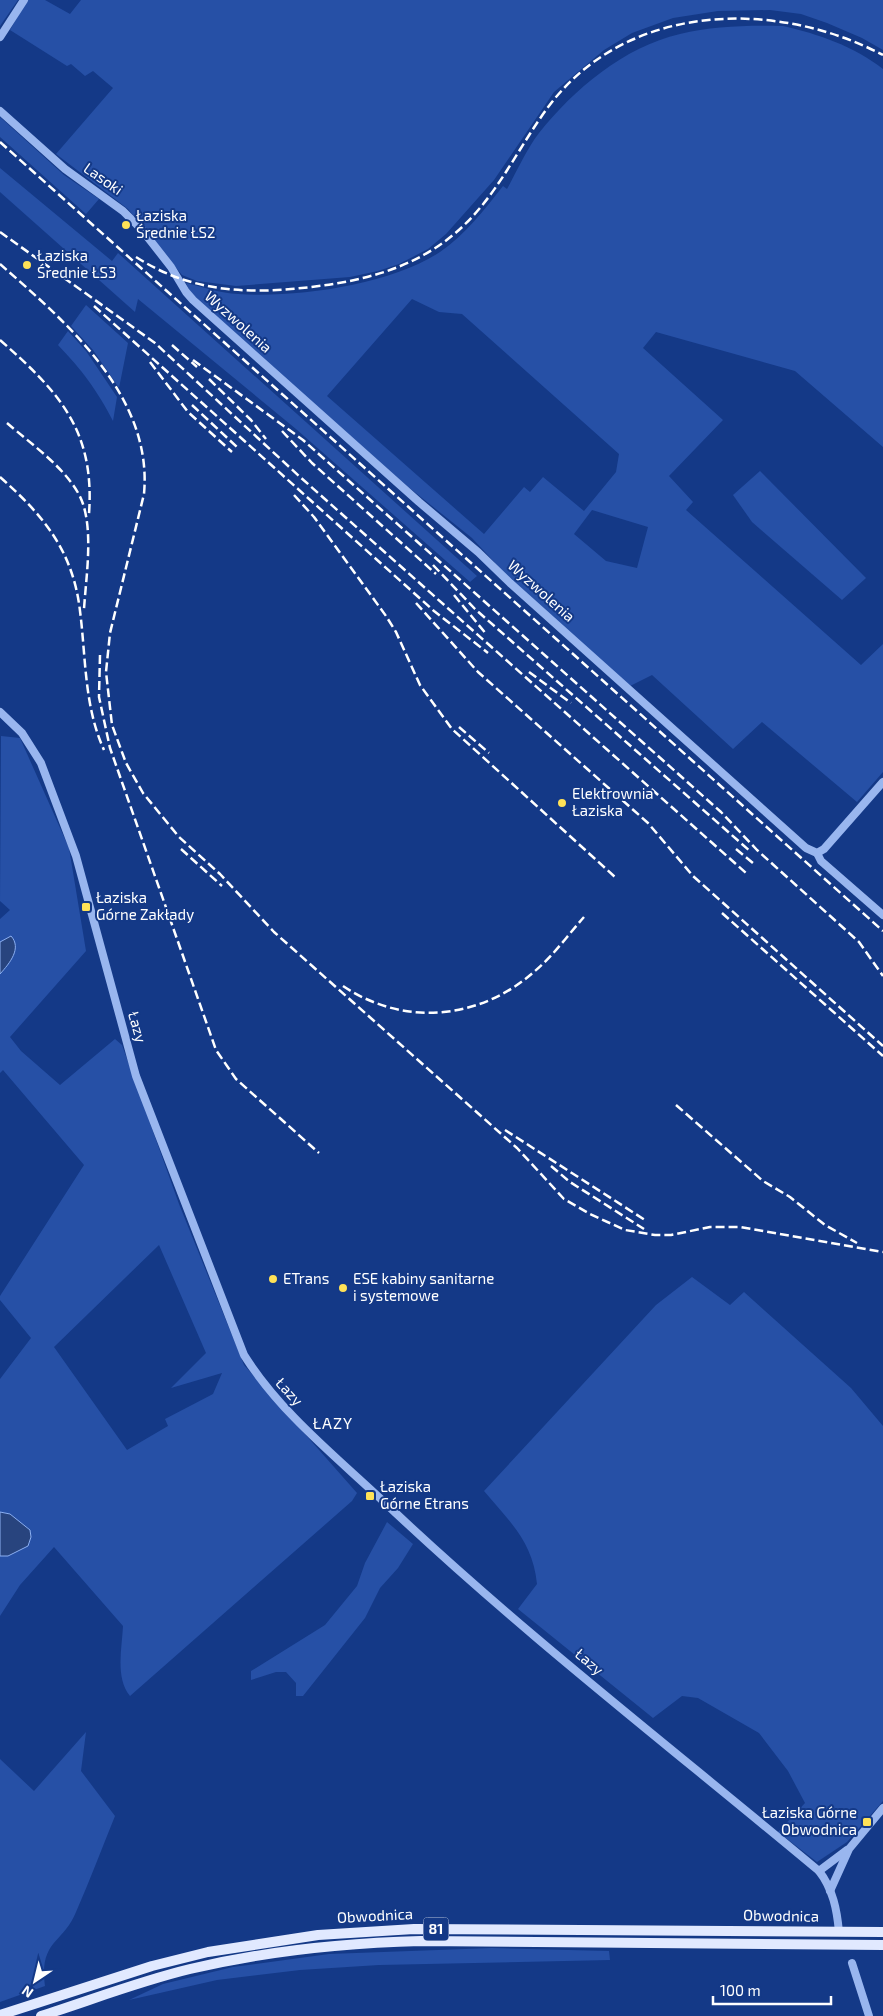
<svg xmlns="http://www.w3.org/2000/svg" width="883" height="2016" font-family="'Exo 2',sans-serif">
	<style>
		.green { fill: #2650a6; fill-rule: evenodd }
		.water { fill: #28447e; stroke: #8baff2 }
		.lines { fill: none; stroke-linecap: round; stroke-linejoin: round }
		.minor { stroke: #99b6ef; stroke-width: 8 }
		.major { stroke: #e1e9ff; stroke-width: 10 }
		.rail { stroke: #fff; stroke-width: 2.5; stroke-dasharray: 9 4; stroke-linecap: butt }
		.poi-dot { fill: #ffe257; stroke: #143987; stroke-width: 2 }
		.labels { text-anchor: middle; stroke-width: 4; stroke-linejoin: round; paint-order: stroke }
		.shield { fill: #143987; stroke: #b8c4db; stroke-width: 1 }
		.shield-label { font-size: 14px; font-weight: bold; fill: #fff }
		.street-label { font-size: 15px; fill: #fff; stroke: #143987 }
		.poi-label { font-size: 15px; fill: #fff; stroke: #143987; text-anchor: start }
		.neighbourhood-label { font-size: 16px; letter-spacing: 1px; fill: #fff; stroke: #143987 }
	</style>
	<rect width="100%" height="100%" fill="#143987"/>
	<g class="green">
		<polygon points="0,0 18,0 0,26"/>
		<polygon points="27,0 45,0 70,14 81,0 883,0 883,50 862,38 827,23 801,14 770,10 718,11 673,18 632,33 604,50 554,92 494,180 446,234 428,249 399,264 378,271 350,277 236,286 197,281 182,275 128,209 56,154 113,88 93,71 85,76 71,64 67,66 10,30"/>
		<path d="M 783,26 C 818,34 854,46 883,69 L 883,447 L 795,371 L 656,332 L 643,348 L 723,420 L 669,476 L 693,502 L 686,510 L 861,665 L 883,644 L 883,772 L 857,802 L 762,722 L 733,749 L 652,675 L 630,686 L 511,580 L 472,538 L 407,486 L 211,313 L 189,290 L 186,283 C 203,287 220,293 238,294 C 297,298 390,285 440,252 C 466,234 484,210 503,186 L 507,189 C 517,171 526,150 539,133 C 574,89 624,47 680,34 C 713,26 748,25 783,26 ZM 412,299 L 439,312 L 462,314 L 619,454 L 616,472 L 584,511 L 543,477 L 530,492 L 524,487 L 484,534 L 327,396 ZM 592,510 L 648,527 L 637,568 L 606,561 L 574,534 Z"/>
		<polygon points="0,117 64,175 99,199 86,214 0,137"/>
		<polygon points="0,168 112,261 118,253 477,576 470,582 296,429 138,299 135,312 0,192"/>
		<polygon points="86,305 128,343 119,388 93,350 71,326"/>
		<path d="M 68,331 L 86,351 L 117,397 L 113,421 C 97,390 82,370 58,345 Z"/>
		<polygon points="760,471 866,578 842,600 752,522 733,495"/>
		<path d="M 1,736 L 20,738 L 69,848 L 86,951 L 10,1037 L 21,1051 L 60,1085 L 115,1039 L 122,1045 L 179,1204 L 244,1365 L 357,1493 L 352,1501 L 130,1696 C 115,1678 122,1648 123,1626 L 54,1547 L 20,1585 L 0,1616 L 0,1556 L 8,1556 L 30,1530 L 10,1514 L 0,1512 L 0,1379 L 31,1338 L 0,1300 L 0,1296 L 84,1165 L 3,1070 L 0,1073 L 0,919 L 10,910 L 0,901 ZM 159,1245 L 206,1353 L 171,1388 L 222,1373 L 213,1394 L 165,1419 L 168,1426 L 127,1450 L 54,1347 Z"/>
		<path d="M 692,1277 L 730,1305 L 744,1292 L 851,1388 L 883,1426 L 883,1801 L 847,1842 L 817,1862 L 778,1832 L 805,1803 L 788,1771 L 759,1733 L 698,1698 L 682,1696 L 653,1718 L 518,1609 L 537,1584 C 533,1542 510,1522 484,1491 L 656,1305 Z"/>
		<polygon points="387,1522 413,1544 398,1568 380,1588 365,1618 303,1696 296,1696 296,1683 286,1672 276,1672 251,1680 251,1671 325,1625 357,1586 365,1563"/>
		<path d="M 86,1732 L 81,1771 L 115,1816 C 102,1848 90,1880 76,1912 C 63,1944 39,1940 45,1986 L 0,2002 L 0,1759 L 34,1791 Z"/>
		<polygon points="492,1948 609,1951 610,1960 379,1965 300,1970 217,1980 129,2000 163,1984 233,1967 329,1954"/>
	</g>
	<g class="water">
		<path d="M 11,936 C 22,948 10,963 0,974 L 0,942 Z"/>
		<polygon points="0,1512 10,1514 30,1530 31,1537 28,1546 8,1556 0,1556"/>
	</g>
	<g class="lines">
		<g class="minor">
			<polyline points="0,37 24,0"/>
			<polyline points="0,111 65,169 123,211 142,230 171,267 186,292 193,300 419,502 478,552 510,583 806,848 817,853 824,849 883,782"/>
			<path d="M 0,712 L 22,733 L 41,763 L 76,856 L 136,1076 L 244,1355 C 280,1412 334,1455 383,1501 C 521,1632 673,1749 819,1871 C 833,1889 837,1910 839,1932"/>
			<polyline points="817,853 821,861 883,915"/>
			<polyline points="819,1871 847,1850"/>
			<polyline points="830,1891 849,1849 883,1808"/>
			<polyline points="852,1963 869,2016"/>
		</g>
		<g class="major">
			<polyline points="0,2015 152,1966 208,1952 318,1935 414,1929 883,1932"/>
			<path d="M 41,2016 C 91,2000 140,1981 190,1969 C 266,1951 343,1943 421,1941 L 883,1945"/>
		</g>
		<g class="rail">
			<polyline points="0,142 883,931"/>
			<polyline points="0,232 155,343 299,476 746,873"/>
			<path d="M 136,257 C 184,288 235,294 291,289 C 349,284 407,273 453,235 C 497,199 518,146 552,102 C 632,1 778,0 883,55"/>
			<path d="M 0,264 C 67,323 153,396 144,494 L 110,633 L 106,672 L 112,725 L 126,763 L 143,793 L 179,837 L 220,874 L 274,932 L 517,1148 L 564,1199 L 590,1214 L 625,1230 L 655,1235 L 671,1235 L 710,1227 L 740,1227 L 883,1252"/>
			<polyline points="94,306 434,611 488,653"/>
			<path d="M 0,340 C 59,392 95,430 89,514"/>
			<polyline points="172,345 197,367"/>
			<polyline points="193,360 303,440 721,812 757,850 859,942 883,976"/>
			<polyline points="150,362 188,412 232,452"/>
			<polyline points="209,379 251,420 266,439"/>
			<polyline points="192,405 237,447"/>
			<path d="M 7,423 C 31,444 73,473 83,504 C 93,534 86,578 84,609"/>
			<polyline points="282,431 312,463 436,574"/>
			<path d="M 0,477 C 44,516 73,551 80,611 C 86,658 84,706 104,750"/>
			<polyline points="294,495 314,517 386,616 396,632 420,685 452,729 615,877"/>
			<polyline points="433,565 475,609 751,852"/>
			<polyline points="454,595 487,635"/>
			<polyline points="416,603 478,672 648,823 693,876 883,1046"/>
			<polyline points="100,655 99,697 110,748 216,1050 236,1079 319,1153"/>
			<polyline points="529,672 571,703"/>
			<polyline points="459,727 489,753"/>
			<polyline points="181,849 222,886"/>
			<polyline points="736,849 754,864"/>
			<polyline points="722,913 883,1056"/>
			<path d="M 343,986 C 404,1027 480,1020 535,971 C 553,956 568,935 584,917"/>
			<polyline points="676,1105 763,1181 790,1197 825,1225 857,1243"/>
			<polyline points="505,1130 645,1220"/>
			<polyline points="551,1166 570,1182 644,1229"/>
		</g>
	</g>
	<g class="poi-dot">
		<circle cx="126" cy="225" r="5"/>
		<circle cx="27" cy="265" r="5"/>
		<circle cx="562" cy="803" r="5"/>
		<rect x="81" y="902" width="10" height="10" rx="2.5"/>
		<circle cx="273" cy="1279" r="5"/>
		<circle cx="343" cy="1288" r="5"/>
		<rect x="365" y="1491" width="10" height="10" rx="2.5"/>
		<rect x="862" y="1817" width="10" height="10" rx="2.5"/>
	</g>
	<g class="labels">
		<rect class="shield" x="423.5" y="1917.5" width="25" height="23" rx="4"/>
		<g class="shield-label">
			<text x="436" y="1934">81</text>
		</g>
		<g class="street-label">
			<text transform="translate(103 179) rotate(35)" y="5">Lasoki</text>
			<text transform="translate(238 322) rotate(42)" y="5">Wyzwolenia</text>
			<text transform="translate(541 591) rotate(42)" y="5">Wyzwolenia</text>
			<text transform="translate(137 1027) rotate(74)" y="5">Łazy</text>
			<text transform="translate(289 1392) rotate(47)" y="5">Łazy</text>
			<text transform="translate(589 1662) rotate(40)" y="5">Łazy</text>
			<text transform="translate(375 1916) rotate(-3)" y="5">Obwodnica</text>
			<text transform="translate(781 1916) rotate(1)" y="5">Obwodnica</text>
		</g>
		<g class="poi-label">
			<text x="136" y="221">Łaziska<tspan x="136" dy="17">Średnie ŁS2</tspan></text>
			<text x="37" y="261">Łaziska<tspan x="37" dy="17">Średnie ŁS3</tspan></text>
			<text x="572" y="799">Elektrownia<tspan x="572" dy="17">Łaziska</tspan></text>
			<text x="96" y="903">Łaziska<tspan x="96" dy="17">Górne Zakłady</tspan></text>
			<text x="283" y="1284">ETrans</text>
			<text x="353" y="1284">ESE kabiny sanitarne<tspan x="353" dy="17">i systemowe</tspan></text>
			<text x="380" y="1492">Łaziska<tspan x="380" dy="17">Górne Etrans</tspan></text>
			<text x="857" y="1818" text-anchor="end">Łaziska Górne<tspan x="857" dy="17">Obwodnica</tspan></text>
		</g>
		<g class="neighbourhood-label">
			<text x="333" y="1429">ŁAZY</text>
		</g>
	</g>
	<g transform="translate(35 1981) rotate(215)" stroke="#143987" stroke-width="4" paint-order="stroke">
	<path d="M0-4L9 19L0 12L-9 19Z" fill="#ffffff"/>
	<text y="-8" font-size="14" font-weight="bold" text-anchor="middle" fill="#ffffff">N</text>
	</g>
	<path d="M713 1996v8h118v-8" fill="none" stroke="#ffffff" stroke-width="2.5"/>
	<text x="720" y="1996" font-size="15" fill="#ffffff" stroke="#143987" stroke-width="4" paint-order="stroke">100 m</text>
</svg>
